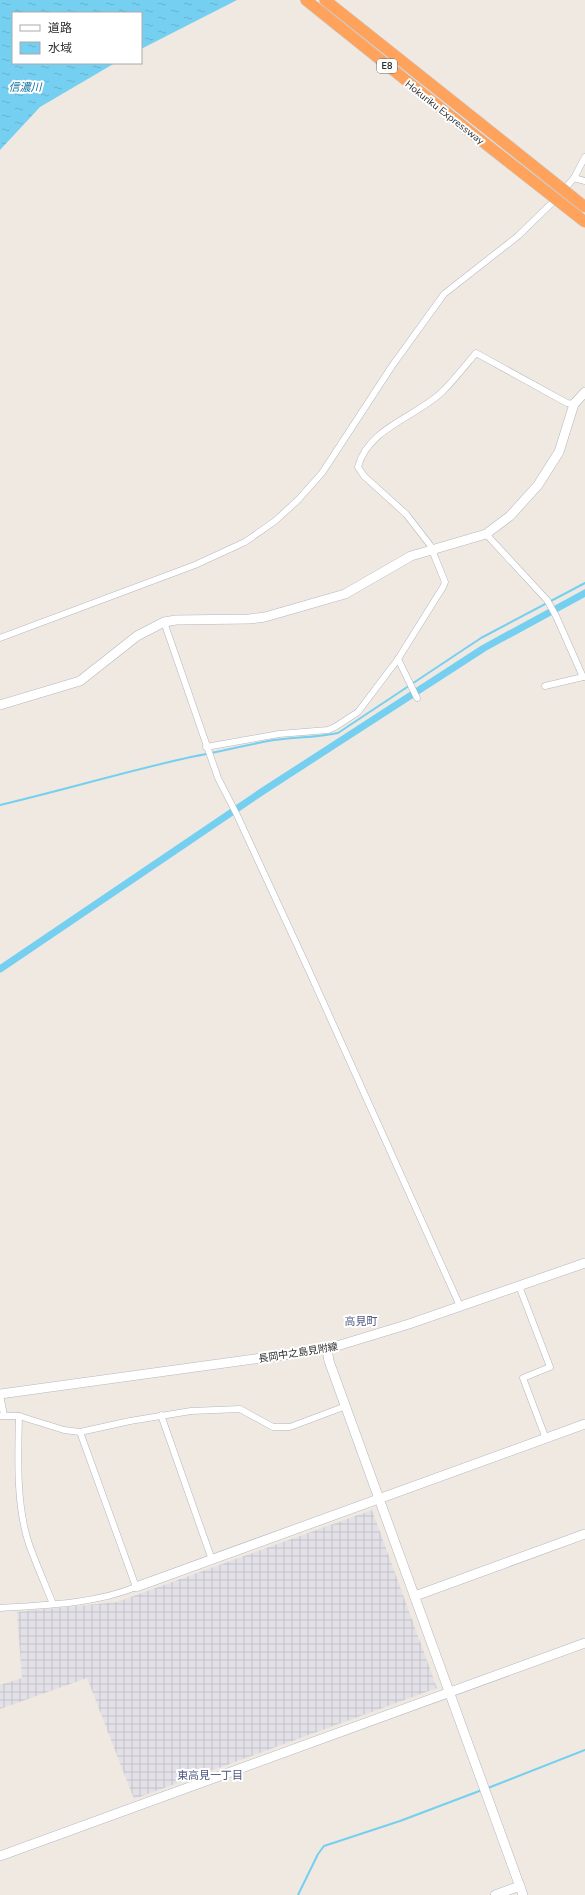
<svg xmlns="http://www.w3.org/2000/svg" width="585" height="1895" font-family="'Nunito Sans','Noto Sans JP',sans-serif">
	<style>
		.industrial { fill: url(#industrial-grid) }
		.water { fill: url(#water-ripples) }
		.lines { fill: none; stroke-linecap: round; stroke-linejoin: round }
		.stream { stroke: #75cff0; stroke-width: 2 }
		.canal { stroke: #75cff0; stroke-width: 7 }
		.street-casing { stroke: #b4b7c1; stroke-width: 7 }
		.secondary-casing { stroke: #b4b7c1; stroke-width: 10 }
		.highway-casing { stroke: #c9c9c9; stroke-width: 12 }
		.street { stroke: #fff; stroke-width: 6 }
		.secondary { stroke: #fff; stroke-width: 9 }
		.highway { stroke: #ffa35c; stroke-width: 11 }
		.highway-bridge-casing { stroke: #c9c9c9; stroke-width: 12; stroke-linecap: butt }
		.highway-bridge { stroke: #ffa35c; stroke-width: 11 }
		.labels { text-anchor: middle; stroke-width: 4; stroke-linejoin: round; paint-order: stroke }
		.shield { fill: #fff; stroke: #6d6d6d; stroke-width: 1 }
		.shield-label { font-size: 9px; font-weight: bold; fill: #2e2e2e }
		.street-label { font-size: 10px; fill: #2e2e2e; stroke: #fff }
		.water-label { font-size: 11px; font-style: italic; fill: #0d6fa3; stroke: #fff }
		.neighbourhood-label { font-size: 11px; fill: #4d5680; stroke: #fff }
	</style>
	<defs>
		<pattern id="industrial-grid" width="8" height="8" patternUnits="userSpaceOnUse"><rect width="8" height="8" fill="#e3e1e8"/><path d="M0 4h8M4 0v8" fill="none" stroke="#c3c1c7"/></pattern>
		<pattern id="water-ripples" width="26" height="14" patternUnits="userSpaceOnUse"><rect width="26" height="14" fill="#75cff0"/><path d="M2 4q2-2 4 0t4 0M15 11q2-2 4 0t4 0" fill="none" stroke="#66b2ce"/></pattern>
	</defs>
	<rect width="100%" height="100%" fill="#efe9e1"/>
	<polygon class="industrial" points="372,1510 437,1688 134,1799 87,1678 0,1709 0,1685 22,1678 17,1612 117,1602"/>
	<polygon class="water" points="0,0 237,0 141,49 141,13 13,13 13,63 115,63 40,107 0,150"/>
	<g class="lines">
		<g class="stream">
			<path d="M 0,805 C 64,790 127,771 191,757 C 217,752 243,746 268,741 C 291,737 315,738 338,733 L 481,638 L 585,583"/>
			<polyline points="488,1788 585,1750"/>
			<polyline points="298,1895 318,1854 324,1846 400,1821 482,1790"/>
		</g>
		<polyline class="canal" points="0,969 263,791 484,648 585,593"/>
		<g class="street-casing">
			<g id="street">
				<polyline points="574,178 585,181"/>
				<polyline points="563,191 574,178 585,157"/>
				<polyline points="486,534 547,600 556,616 583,677 585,677"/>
				<polyline points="164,622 218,778 237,815 310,973 460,1306"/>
				<polyline points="0,638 195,565 245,542 275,521 298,500 322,473 392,366 444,294 518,236 557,198"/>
				<polyline points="398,659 417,698"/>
				<polyline points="545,686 583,677"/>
				<path d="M 206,747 L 279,734 L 328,730 L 335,727 L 358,712 L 398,659 L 443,587 L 445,582 L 430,545 L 406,514 L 364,476 L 358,467 C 368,428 416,417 442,392 C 454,380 465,366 476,353 L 567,403 L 574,404"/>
				<polyline points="519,1286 550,1367 523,1378 546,1439"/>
				<polyline points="0,1395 4,1415"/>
				<polyline points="161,1415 212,1560"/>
				<polyline points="0,1416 19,1416 64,1430 80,1432 130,1421 191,1411 240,1409 273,1427 290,1427 346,1406"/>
				<path d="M 19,1416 C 18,1456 16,1506 29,1544 C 36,1564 45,1584 53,1604"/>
				<path d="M 0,1608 C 45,1605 94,1604 136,1587 L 80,1432"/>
			</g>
		</g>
		<g class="secondary-casing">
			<g id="secondary">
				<polyline points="0,705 80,681 137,636 164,622 176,620 249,619 265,617 345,594 411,556 486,534 510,516 538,485 559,452 574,404 585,392"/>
				<polyline points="327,1349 329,1361 523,1895"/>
				<polyline points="0,1394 327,1349 409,1324 585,1263"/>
				<polyline points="136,1587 585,1424"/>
				<polyline points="415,1596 585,1534"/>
				<polyline points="0,1856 585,1643"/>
				<polyline points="495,1895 520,1886"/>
			</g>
		</g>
		<g class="highway-casing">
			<g id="highway">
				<polyline points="306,0 468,130"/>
				<polyline points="325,0 476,120"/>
			</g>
		</g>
		<use href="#street" class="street"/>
		<use href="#secondary" class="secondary"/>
		<use href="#highway" class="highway"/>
		<g class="highway-bridge-casing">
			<g id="highway-bridge">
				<polyline points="476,120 585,207"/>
				<polyline points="468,130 585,222"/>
			</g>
		</g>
		<use href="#highway-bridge" class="highway-bridge"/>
	</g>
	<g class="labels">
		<rect class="shield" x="377" y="59" width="20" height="14" rx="3"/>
		<g class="shield-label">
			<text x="387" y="69">E8</text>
		</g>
		<g class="street-label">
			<text transform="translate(445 112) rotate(38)" y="4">Hokuriku Expressway</text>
			<text transform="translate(298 1352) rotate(-9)" y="4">長岡中之島見附線</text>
		</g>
		<g class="water-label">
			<text x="25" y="91">信濃川</text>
		</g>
		<g class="neighbourhood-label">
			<text x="361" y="1325">高見町</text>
			<text x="210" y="1779">東高見一丁目</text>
		</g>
	</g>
	<rect x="12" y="12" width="130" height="52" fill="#ffffff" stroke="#ababab"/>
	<rect x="20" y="25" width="20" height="6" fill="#ffffff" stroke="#ababab"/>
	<text x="48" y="32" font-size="12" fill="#2e2e2e">道路</text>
	<rect x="20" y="42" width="20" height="12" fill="url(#water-ripples)" stroke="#ababab"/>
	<text x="48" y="52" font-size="12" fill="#2e2e2e">水域</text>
</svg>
